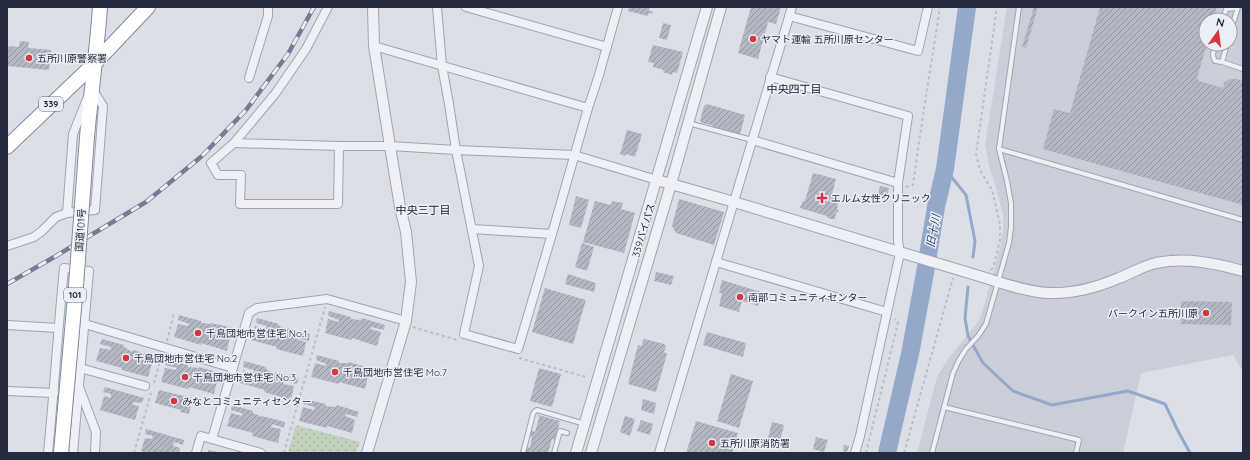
<svg xmlns="http://www.w3.org/2000/svg" width="1250" height="460" font-family="Quicksand,'Noto Sans JP',sans-serif">
	<style>
		.built { fill: #caced9; fill-rule: evenodd }
		.park { fill: url(#park-dots) }
		.lines { fill: none; stroke-linecap: round; stroke-linejoin: round }
		.stream { stroke: #94a9ca; stroke-width: 3 }
		.river { stroke: #94a9ca; stroke-width: 18 }
		.building { fill: url(#building-hatch) }
		.service-casing { stroke: #a1a5b1; stroke-width: 6 }
		.minor-casing { stroke: #a1a5b1; stroke-width: 10 }
		.tertiary-casing { stroke: #a1a5b1; stroke-width: 12 }
		.trunk-casing { stroke: #828b9f; stroke-width: 16 }
		.path { stroke: #babdc5; stroke-width: 2; stroke-dasharray: 3 3; stroke-linecap: butt }
		.service { stroke: #eff0f5; stroke-width: 4 }
		.minor { stroke: #eff0f5; stroke-width: 8 }
		.tertiary { stroke: #eff0f5; stroke-width: 10 }
		.trunk { stroke: #fff; stroke-width: 14 }
		.rail-casing { stroke: #747d92; stroke-width: 4.5 }
		.rail { stroke: #ebeef5; stroke-width: 3; stroke-dasharray: 9; stroke-linecap: butt }
		.trunk-bridge-casing { stroke: #828b9f; stroke-width: 16; stroke-linecap: butt }
		.trunk-bridge { stroke: #fff; stroke-width: 14 }
		.poi-dot { fill: #d7363f; stroke: #ebeef5; stroke-width: 1.5 }
		.labels { text-anchor: middle; stroke-width: 3; stroke-linejoin: round; paint-order: stroke }
		.shield { fill: #ebeef5; stroke: #606675; stroke-width: 1 }
		.shield-label { font-size: 9px; font-weight: bold; fill: #252b3e }
		.poi-label { font-size: 10px; fill: #252b3e; stroke: #ebeef5; text-anchor: start }
		.street-label { font-size: 10px; fill: #252b3e; stroke: #ebeef5 }
		.neighbourhood-label { font-size: 11px; fill: #171d2f; stroke: #ebeef5 }
		.water-label { font-size: 11px; font-style: italic; fill: #2c4675; stroke: #ebeef5 }
	</style>
	<defs>
		<pattern id="park-dots" width="8" height="8" patternUnits="userSpaceOnUse"><rect width="8" height="8" fill="#c0d2bc"/><path d="M2 2h.1M6 6h.1" fill="none" stroke="#a5b4a3" stroke-width="1.8" stroke-linecap="round"/></pattern>
		<pattern id="building-hatch" width="6" height="6" patternUnits="userSpaceOnUse"><rect width="6" height="6" fill="#b3b8c4"/><path d="M-1 1l2-2M0 6l6-6M5 7l2-2" fill="none" stroke="#9196a1"/></pattern>
	</defs>
	<rect width="100%" height="100%" fill="#dcdfe7"/>
	<path class="built" d="M 1007,7 L 1243,7 L 1243,369 L 1242,370 L 1233,355 L 1141,373 L 1123,453 L 917,453 L 937,377 L 946,362 L 977,323 L 981,316 L 995,267 L 1001,243 L 1003,229 L 1003,215 L 998,195 L 989,165 L 985,145 ZM 1206,20 L 1230,20 L 1230,44 L 1206,44 Z"/>
	<polygon class="park" points="296,425 360,442 356,453 295,453 288,451"/>
	<g class="lines">
		<g class="stream">
			<polyline points="945,169 966,195 975,241 973,257"/>
			<polyline points="968,287 965,318 968,336 983,363 1013,391 1052,405 1128,391 1165,404 1178,431 1190,453"/>
		</g>
		<polyline class="river" points="887,453 910,354 925,273 936,207 945,169 967,7"/>
	</g>
	<g class="building">
		<polygon points="629,7 650,7 649,11 653,11 652,14 649,13 648,16 628,11"/>
		<polygon points="751,7 781,7 776,24 768,22 758,59 738,53"/>
		<polygon points="1034,7 1038,7 1026,48 1022,47"/>
		<polygon points="1100,7 1217,7 1213,20 1206,20 1207,44 1197,78 1199,81 1223,88 1224,83 1230,79 1237,79 1243,81 1243,205 1043,149 1054,109 1070,113"/>
		<polygon points="663,23 671,25 667,40 659,38"/>
		<polygon points="20,41 29,42 28,48 51,50 49,70 7,66 7,46 19,47"/>
		<polygon points="653,45 683,52 677,73 673,72 672,75 663,72 664,70 653,67 654,63 648,62"/>
		<polygon points="707,104 745,115 740,135 713,128 712,125 702,123 700,120 704,106"/>
		<polygon points="627,130 642,134 635,157 626,154 625,156 620,154"/>
		<polygon points="813,173 836,179 832,194 839,195 837,204 838,205 837,209 839,210 838,212 836,213 835,219 831,219 828,218 827,216 800,208 803,201 805,201"/>
		<polygon points="880,186 889,188 886,200 877,198"/>
		<polygon points="576,196 589,200 581,228 569,225"/>
		<polygon points="679,199 724,212 714,245 676,233 672,226"/>
		<polygon points="595,201 611,205 612,201 623,203 621,209 635,213 624,253 583,242"/>
		<polygon points="582,243 594,247 587,271 575,267"/>
		<polygon points="656,272 674,276 671,285 654,281"/>
		<polygon points="568,274 596,283 594,292 565,284"/>
		<polygon points="722,280 761,292 758,306 742,301 739,312 719,306 722,293 719,293"/>
		<polygon points="545,288 586,300 573,344 532,332"/>
		<polygon points="1181,301 1232,302 1231,325 1181,324"/>
		<polygon points="329,311 351,317 351,319 361,320 362,318 385,325 384,330 371,327 370,329 381,332 377,346 352,338 351,340 325,333 328,319 339,322 339,320 328,316"/>
		<polygon points="179,315 201,321 201,323 211,324 211,323 234,328 232,335 221,332 221,334 230,336 227,351 201,343 201,345 174,337 178,324 188,326 189,324 178,320"/>
		<polygon points="257,318 279,324 278,325 287,330 288,328 310,334 309,341 296,338 296,339 306,342 303,356 276,349 277,347 251,340 255,326 266,329 267,326 256,323"/>
		<polygon points="707,332 746,343 743,357 703,345"/>
		<polygon points="102,339 124,345 123,346 132,352 133,350 155,356 154,362 145,360 144,362 152,364 148,377 122,370 122,368 96,361 100,348 111,350 111,347 100,344"/>
		<polygon points="645,339 664,344 666,346 664,352 667,354 656,392 628,384 638,345 642,346 643,340"/>
		<polygon points="317,355 339,361 339,363 348,363 349,362 372,369 370,374 358,371 358,373 368,376 365,389 339,382 339,384 311,377 315,363 326,366 326,364 316,360"/>
		<polygon points="166,360 188,365 188,367 199,368 199,367 220,373 219,378 207,376 207,378 217,381 214,394 189,387 188,389 161,382 165,368 176,370 177,368 165,365"/>
		<polygon points="244,361 266,367 266,369 275,374 275,372 298,378 297,384 284,381 283,384 294,386 291,400 264,392 265,390 240,383 243,370 253,373 254,370 243,367"/>
		<polygon points="539,368 561,374 552,407 530,401"/>
		<polygon points="731,374 753,381 739,428 717,421"/>
		<polygon points="105,387 144,398 142,403 133,402 133,405 139,406 135,420 100,410 104,396 111,398 111,394 103,392"/>
		<polygon points="159,390 192,398 189,414 180,412 181,410 155,403"/>
		<polygon points="304,399 326,404 325,406 336,407 337,405 359,412 357,417 346,414 345,416 355,420 352,433 327,426 327,428 299,421 303,407 314,410 315,407 303,404"/>
		<polygon points="643,399 656,403 654,414 641,410"/>
		<polygon points="232,405 253,411 253,413 262,417 262,416 285,422 284,428 272,424 271,427 281,429 278,443 252,436 253,433 227,426 231,413 242,416 242,413 231,410"/>
		<polygon points="538,415 560,421 555,440 552,439 548,453 520,452 522,445 530,448 532,437 525,435 527,429 535,432 539,418"/>
		<polygon points="625,416 635,419 630,436 620,432"/>
		<polygon points="641,420 653,424 650,435 637,431"/>
		<polygon points="696,421 738,433 732,453 686,453"/>
		<polygon points="772,422 784,425 780,441 768,438"/>
		<polygon points="146,429 184,440 183,445 174,442 173,446 180,448 179,453 147,453 141,451 145,438 152,439 153,436 145,434"/>
		<polygon points="816,437 828,440 824,452 813,449"/>
		<polygon points="844,445 849,446 847,452 843,451"/>
		<polygon points="208,450 218,452 218,453 208,453"/>
	</g>
	<g class="lines">
		<g class="service-casing">
			<g id="service">
				<polyline points="1223,20 1226,9 1237,8"/>
				<polyline points="1230,33 1238,7"/>
				<path d="M 1216,44 C 1214,50 1211,55 1215,61 L 1222,62"/>
				<polyline points="1227,44 1222,62 1243,69"/>
				<polyline points="688,123 752,140"/>
				<polyline points="999,149 1243,220"/>
				<polyline points="944,407 1079,440 1076,453"/>
				<polyline points="523,453 533,414 535,411 537,410 585,424"/>
				<polyline points="554,453 560,431 567,433"/>
				<polyline points="932,453 953,373 959,360 966,349 978,336 986,324 1009,243 1011,227 1011,203 1007,181 999,149 1019,7"/>
			</g>
		</g>
		<g class="minor-casing">
			<g id="minor">
				<polyline points="328,7 306,49 275,94 234,143 211,163 218,175 241,175 240,204 338,204 339,146"/>
				<polyline points="437,7 442,66 449,104 456,150 479,266 464,334 518,349 552,234 588,108 599,75 618,7"/>
				<polyline points="466,7 607,47"/>
				<polyline points="789,16 918,51 928,7"/>
				<polyline points="374,46 588,108"/>
				<polyline points="770,77 908,116 898,183 898,241 900,253 860,436 855,453"/>
				<polyline points="249,78 268,16 268,7"/>
				<polyline points="752,140 898,183"/>
				<polyline points="234,143 339,146 390,146 456,150 574,155 657,180"/>
				<polyline points="67,213 73,134 87,99"/>
				<polyline points="472,229 552,234"/>
				<polyline points="7,246 34,237 42,231 56,217 67,213 95,210 103,106 93,90"/>
				<polyline points="716,262 887,312"/>
				<polyline points="85,324 233,368"/>
				<polyline points="7,325 58,328"/>
				<polyline points="80,368 145,386"/>
				<polyline points="79,387 96,432 95,453"/>
				<polyline points="7,391 54,393"/>
				<polyline points="212,439 249,313 257,308 327,299 406,321"/>
				<path d="M 48,453 C 54,392 58,330 64,268 L 89,271 L 73,453"/>
				<polyline points="196,453 201,436 261,453"/>
				<polyline points="659,453 792,7"/>
			</g>
		</g>
		<g class="tertiary-casing">
			<g id="tertiary">
				<path d="M 657,180 L 734,202 L 989,279 C 1008,285 1029,292 1048,293 C 1072,294 1098,287 1119,278 C 1132,273 1143,266 1156,263 C 1185,257 1215,263 1243,271"/>
				<polyline points="367,453 406,321 411,282 406,232 400,207 390,146 374,46 373,7"/>
				<polyline points="576,453 707,7"/>
				<polyline points="591,453 671,184 721,7"/>
			</g>
		</g>
		<g class="trunk-casing">
			<g id="trunk">
				<path d="M 87,137 C 91,93 97,50 100,7"/>
				<polyline points="7,147 96,62 148,7"/>
			</g>
		</g>
		<g class="path">
			<path d="M 906,187 L 913,185 C 921,125 931,66 940,7"/>
			<polyline points="991,270 993,268 1000,240 1000,224 992,190 980,170 976,154 997,7"/>
			<polyline points="413,327 457,340"/>
			<polyline points="167,341 174,313"/>
			<polyline points="519,358 586,377"/>
			<polyline points="154,383 162,354"/>
			<polyline points="134,453 151,393"/>
			<polyline points="284,453 325,307"/>
			<polyline points="866,453 896,331 898,322 895,319"/>
			<polyline points="904,453 953,278"/>
		</g>
		<use href="#service" class="service"/>
		<use href="#minor" class="minor"/>
		<use href="#tertiary" class="tertiary"/>
		<use href="#trunk" class="trunk"/>
		<g class="rail-casing">
			<polyline id="rail" points="7,284 56,256 146,202 202,156 246,110 288,54 314,7"/>
		</g>
		<use href="#rail" class="rail"/>
		<g class="trunk-bridge-casing">
			<polyline id="trunk-bridge" points="61,453 76,286 87,137"/>
		</g>
		<use href="#trunk-bridge" class="trunk-bridge"/>
	</g>
	<g class="poi-dot">
		<circle cx="753" cy="39" r="4"/>
		<circle cx="29" cy="58" r="4"/>
		<path d="M820 192h4v4h4v4h-4v4h-4v-4h-4v-4h4z"/>
		<circle cx="740" cy="297" r="4"/>
		<circle cx="1206" cy="313" r="4"/>
		<circle cx="198" cy="333" r="4"/>
		<circle cx="126" cy="358" r="4"/>
		<circle cx="335" cy="372" r="4"/>
		<circle cx="185" cy="377" r="4"/>
		<circle cx="174" cy="401" r="4"/>
		<circle cx="712" cy="443" r="4"/>
	</g>
	<g class="labels">
		<g class="shield">
			<rect x="39" y="97" width="24" height="14" rx="3"/>
			<rect x="64" y="288" width="22" height="14" rx="3"/>
		</g>
		<g class="shield-label">
			<text x="51" y="107">339</text>
			<text x="75" y="298">101</text>
		</g>
		<g class="poi-label">
			<text x="761" y="43">ヤマト運輸 五所川原センター</text>
			<text x="37" y="62">五所川原警察署</text>
			<text x="831" y="202">エルム女性クリニック</text>
			<text x="748" y="301">南部コミュニティセンター</text>
			<text x="1198" y="317" text-anchor="end">パークイン五所川原</text>
			<text x="206" y="337">千鳥団地市営住宅 No.1</text>
			<text x="134" y="362">千鳥団地市営住宅 No.2</text>
			<text x="343" y="376">千鳥団地市営住宅 Mo.7</text>
			<text x="193" y="381">千鳥団地市営住宅 No.3</text>
			<text x="182" y="405">みなとコミュニティセンター</text>
			<text x="720" y="447">五所川原消防署</text>
		</g>
		<g class="street-label">
			<text transform="translate(80 230) rotate(-86)" y="4">国道101号</text>
			<text transform="translate(643 230) rotate(-73)" y="4">339バイパス</text>
		</g>
		<g class="neighbourhood-label">
			<text x="794" y="93">中央四丁目</text>
			<text x="423" y="214">中央三丁目</text>
		</g>
		<g class="water-label">
			<text transform="translate(933 231) rotate(-79)" y="4">旧十川</text>
		</g>
	</g>
	<rect width="1250" height="460" fill="none" stroke="#252b3e" stroke-width="16"/>
	<g transform="translate(1218 32) rotate(14)"><circle r="19" fill="#ebeef5" stroke="#9ca0ac"/>
	<path d="M0-3L7 15L0 10L-7 15Z" fill="#d7363f"/>
	<text y="-6" font-size="11" font-weight="bold" text-anchor="middle" fill="#252b3e">N</text>
	</g>
</svg>
